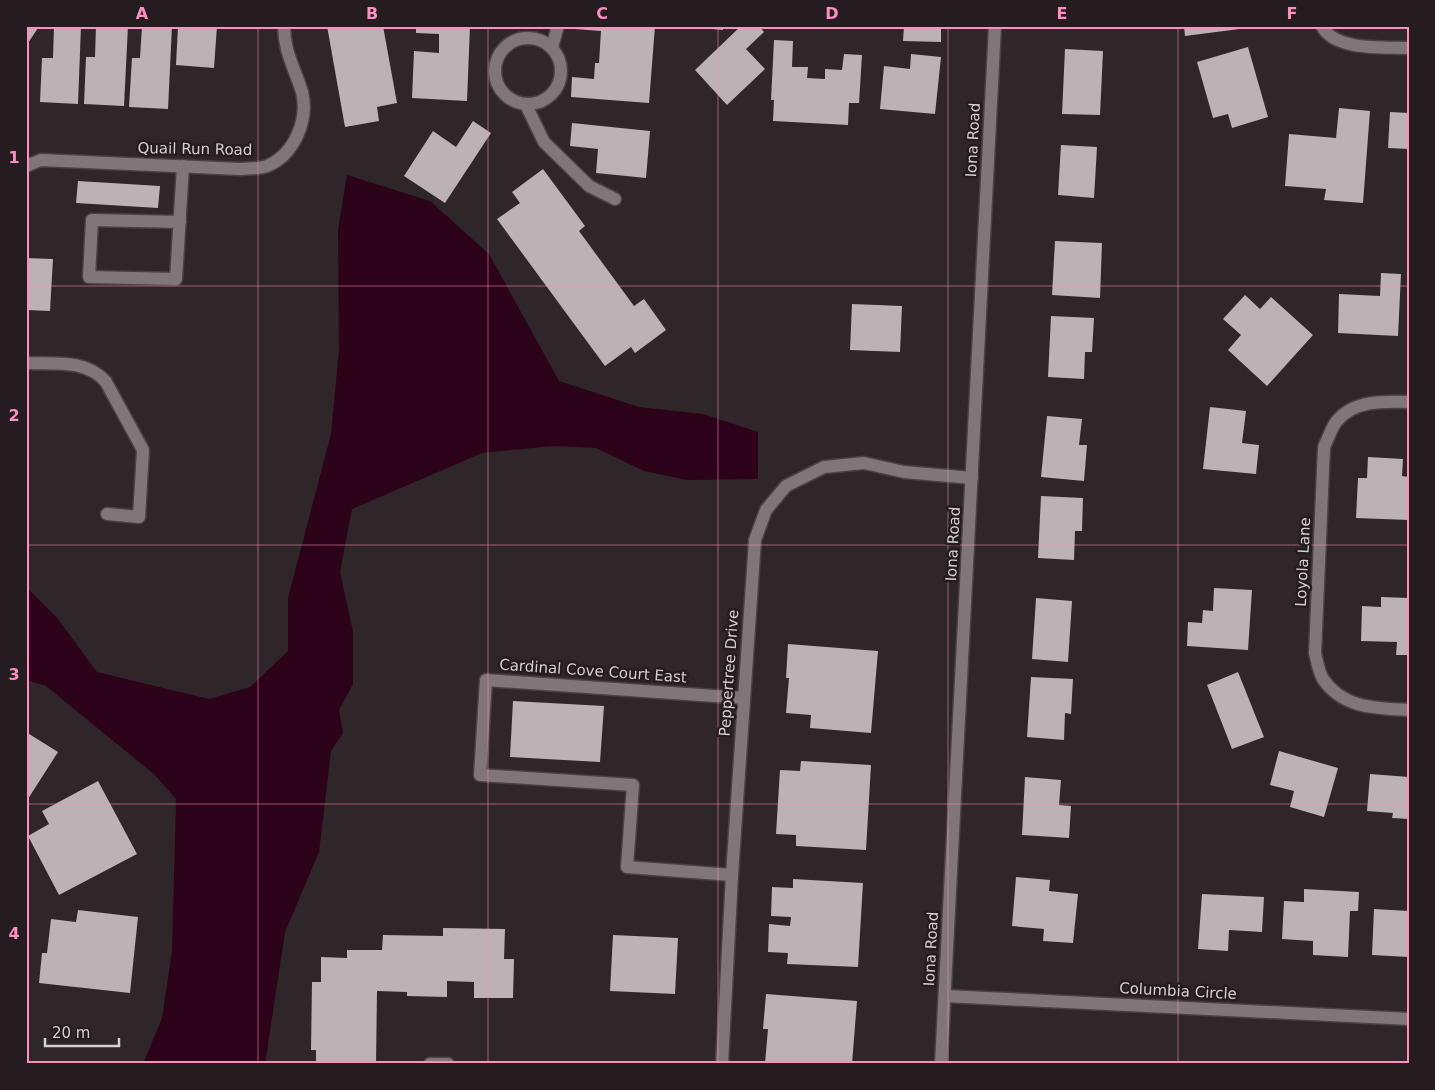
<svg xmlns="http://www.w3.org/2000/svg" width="1435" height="1090" font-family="'DejaVu Sans',sans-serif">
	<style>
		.water { fill: #2c0319 }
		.building { fill: #bcb1b5 }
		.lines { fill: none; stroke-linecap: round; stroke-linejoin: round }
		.minor-casing { stroke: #494144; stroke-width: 15 }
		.minor { stroke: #807579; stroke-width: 12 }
		.grid { fill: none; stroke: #fd8ec0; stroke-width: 1; stroke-opacity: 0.55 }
		.labels { text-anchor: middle; stroke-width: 5; stroke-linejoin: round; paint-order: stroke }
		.street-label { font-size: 15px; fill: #d6cfd2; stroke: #251c1f }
		.neatline { fill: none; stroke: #fd8ec0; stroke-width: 2 }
		.grid-label { font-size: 16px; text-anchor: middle; font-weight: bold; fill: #fd8ec0 }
	</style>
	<rect width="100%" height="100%" fill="#2f2629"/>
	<polygon class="water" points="347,175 430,201 489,254 559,381 639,407 703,414 758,432 758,479 687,480 644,471 596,448 552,446 482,453 352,509 340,572 353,632 353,684 339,710 343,733 331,751 319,852 285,932 265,1064 143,1064 162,1018 172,951 176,799 155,775 46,686 26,680 26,587 58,619 97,672 209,699 250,687 288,651 288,598 331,434 339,350 338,230"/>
	<g class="building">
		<polygon points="26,26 38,28 26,46"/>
		<polygon points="54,26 81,26 78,104 40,102 42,58 53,58"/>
		<polygon points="96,26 128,26 124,106 84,104 86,57 95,57"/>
		<polygon points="142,26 172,26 168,109 129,107 132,58 140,58"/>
		<polygon points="178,26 217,26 214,68 176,65"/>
		<polygon points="327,26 383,26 397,103 377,107 379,121 345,127"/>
		<polygon points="416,26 470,26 467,101 412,98 414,51 439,53 439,34 416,33"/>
		<polygon points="575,26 655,26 649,103 571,97 572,77 594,79 595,63 599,63 601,31 575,29"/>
		<polygon points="679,26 723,26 723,30"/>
		<polygon points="741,26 759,26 764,32 746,49 765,69 727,105 695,70"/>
		<polygon points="904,26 941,26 941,42 903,41"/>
		<polygon points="1184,26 1255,26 1255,27 1185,36"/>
		<polygon points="774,40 793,41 792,67 808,67 807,78 825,79 825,69 842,70 844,54 862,55 859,103 849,103 848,125 773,121 774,100 771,100"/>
		<polygon points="1248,47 1268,117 1232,128 1228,114 1213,118 1197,62"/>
		<polygon points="1065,49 1103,51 1100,115 1062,114"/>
		<polygon points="911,54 941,57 935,114 880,109 884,66 910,69"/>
		<polygon points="1339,108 1370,111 1363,203 1324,200 1326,189 1285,186 1289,134 1336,138"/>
		<polygon points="1390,112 1409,113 1409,149 1388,148"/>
		<polygon points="473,121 491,133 445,203 404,176 433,131 456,147"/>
		<polygon points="572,123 650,131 646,178 596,173 598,149 570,146"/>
		<polygon points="1061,145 1097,147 1094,198 1058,195"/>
		<polygon points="543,169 585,226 579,231 634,306 644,299 666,330 635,353 631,347 605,366 497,219 520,203 512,192"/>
		<polygon points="78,181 160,186 158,208 76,203"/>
		<polygon points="1055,241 1102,243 1100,298 1052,295"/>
		<polygon points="26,258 53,259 50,311 26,310"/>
		<polygon points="1381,273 1401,274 1398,336 1338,333 1339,294 1380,296"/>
		<polygon points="1245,295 1260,309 1271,297 1313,335 1267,386 1228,350 1241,335 1223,319"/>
		<polygon points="852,304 902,306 900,352 850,350"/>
		<polygon points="1051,316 1094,318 1092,352 1085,352 1084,379 1048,377"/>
		<polygon points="1210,407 1246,411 1242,443 1259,445 1256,474 1203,469"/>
		<polygon points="1047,416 1082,419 1079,445 1087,445 1084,481 1041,477"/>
		<polygon points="1368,457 1403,459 1402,476 1409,477 1409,520 1356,518 1358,478 1367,478"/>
		<polygon points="1041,496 1083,498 1082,531 1075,531 1074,560 1038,558"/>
		<polygon points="1214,588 1252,590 1248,650 1187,646 1188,622 1202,623 1203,610 1213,611"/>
		<polygon points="1381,597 1409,598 1409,655 1396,655 1397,642 1361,641 1362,606 1381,607"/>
		<polygon points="1036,598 1072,601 1068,662 1032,659"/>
		<polygon points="788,644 878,651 871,733 810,728 811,715 786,713 789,678 786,678"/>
		<polygon points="1238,672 1264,737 1232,749 1207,685"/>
		<polygon points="1031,677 1073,679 1071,714 1065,713 1064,740 1027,737"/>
		<polygon points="513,701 604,706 600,762 510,757"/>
		<polygon points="26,732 58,752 26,802"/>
		<polygon points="1279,751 1338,768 1324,817 1290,807 1294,791 1270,785"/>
		<polygon points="801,761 871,765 866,850 796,846 796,835 776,834 780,770 800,771"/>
		<polygon points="1370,774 1409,777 1409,819 1392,818 1393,813 1367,811"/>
		<polygon points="1025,777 1061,780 1059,805 1071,806 1069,838 1022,835"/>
		<polygon points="98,781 137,854 59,895 28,836 49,824 42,811"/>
		<polygon points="1016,877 1050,880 1049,891 1078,894 1073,943 1043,941 1044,929 1012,926"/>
		<polygon points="793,879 863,883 858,967 787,964 788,953 768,952 769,924 790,926 791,917 771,916 772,887 793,888"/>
		<polygon points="1304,889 1359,892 1358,911 1350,911 1348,957 1313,955 1313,941 1282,939 1284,901 1304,902"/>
		<polygon points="1202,894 1264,897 1262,932 1229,930 1228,951 1198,949"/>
		<polygon points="1374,909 1409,911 1409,957 1372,955"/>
		<polygon points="78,910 138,917 130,993 39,983 42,953 47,953 51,919 76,922"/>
		<polygon points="443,928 505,929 504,959 514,959 513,998 474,998 474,982 447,981 447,997 407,996 407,992 377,991 376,1064 316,1064 316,1050 311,1050 312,982 321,982 321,957 347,958 347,950 382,950 383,935 443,936"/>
		<polygon points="613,935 678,938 675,994 610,991"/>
		<polygon points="766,994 857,1001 852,1064 765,1063 768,1029 763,1029"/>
	</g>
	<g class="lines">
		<g class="minor-casing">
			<g id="minor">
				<path d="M 1322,26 C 1334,51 1384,47 1409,48"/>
				<circle cx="528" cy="71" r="33"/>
				<polyline points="552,47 558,26"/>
				<polyline points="526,105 544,142 589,186 615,199"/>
				<path d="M 26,166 L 41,160 L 240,169 C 248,168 260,169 267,166 C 294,155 309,120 302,92 C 295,69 284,52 284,26"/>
				<polyline points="180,222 92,220 89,277 176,279 183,166"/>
				<path d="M 26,363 C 55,364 86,359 106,382 L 143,450 L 139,517 L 107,514"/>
				<path d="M 1409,402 C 1384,401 1353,400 1336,422 C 1331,429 1328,439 1324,447 L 1315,653 C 1317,661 1319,673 1323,679 C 1343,709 1377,708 1409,710"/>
				<polyline points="732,875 627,867 633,785 480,775 486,680 743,698"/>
				<polyline points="945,996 1409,1019"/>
				<polyline points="430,1064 448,1064"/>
				<polyline points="722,1064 732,875 755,540 766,510 786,486 824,467 864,463 904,472 972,478"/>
				<polyline points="941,1064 995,26"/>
			</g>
		</g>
		<use href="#minor" class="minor"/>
	</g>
	<path class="grid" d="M 258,26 L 258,1064M 488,26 L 488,1064M 718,26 L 718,1064M 948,26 L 948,1064M 1178,26 L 1178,1064M 26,286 L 1409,286M 26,545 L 1409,545M 26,804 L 1409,804"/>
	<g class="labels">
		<g class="street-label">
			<text transform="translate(973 140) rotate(-87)" y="5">Iona Road</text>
			<text transform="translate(195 149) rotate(1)" y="5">Quail Run Road</text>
			<text transform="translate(953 544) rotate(-87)" y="5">Iona Road</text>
			<text transform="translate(1303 562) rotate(-87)" y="5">Loyola Lane</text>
			<text transform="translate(593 671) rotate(4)" y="5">Cardinal Cove Court East</text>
			<text transform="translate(729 673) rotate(-86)" y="5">Peppertree Drive</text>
			<text transform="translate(931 949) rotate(-87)" y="5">Iona Road</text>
			<text transform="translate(1178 991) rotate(3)" y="5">Columbia Circle</text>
		</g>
	</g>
	<rect width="1435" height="1090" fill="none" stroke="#251c1f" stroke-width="55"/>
	<path d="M45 1038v8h74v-8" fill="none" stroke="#d6cfd2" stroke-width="2.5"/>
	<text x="52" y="1038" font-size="15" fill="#d6cfd2" stroke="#251c1f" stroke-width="4" paint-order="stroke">20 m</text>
	<rect x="28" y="28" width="1380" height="1034" class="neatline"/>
	<g class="grid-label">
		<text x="142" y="19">A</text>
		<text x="372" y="19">B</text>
		<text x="602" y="19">C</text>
		<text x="832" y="19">D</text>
		<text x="1062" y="19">E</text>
		<text x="1292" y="19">F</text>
		<text x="14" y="163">1</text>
		<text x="14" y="421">2</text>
		<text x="14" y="680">3</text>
		<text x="14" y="939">4</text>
	</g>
</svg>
